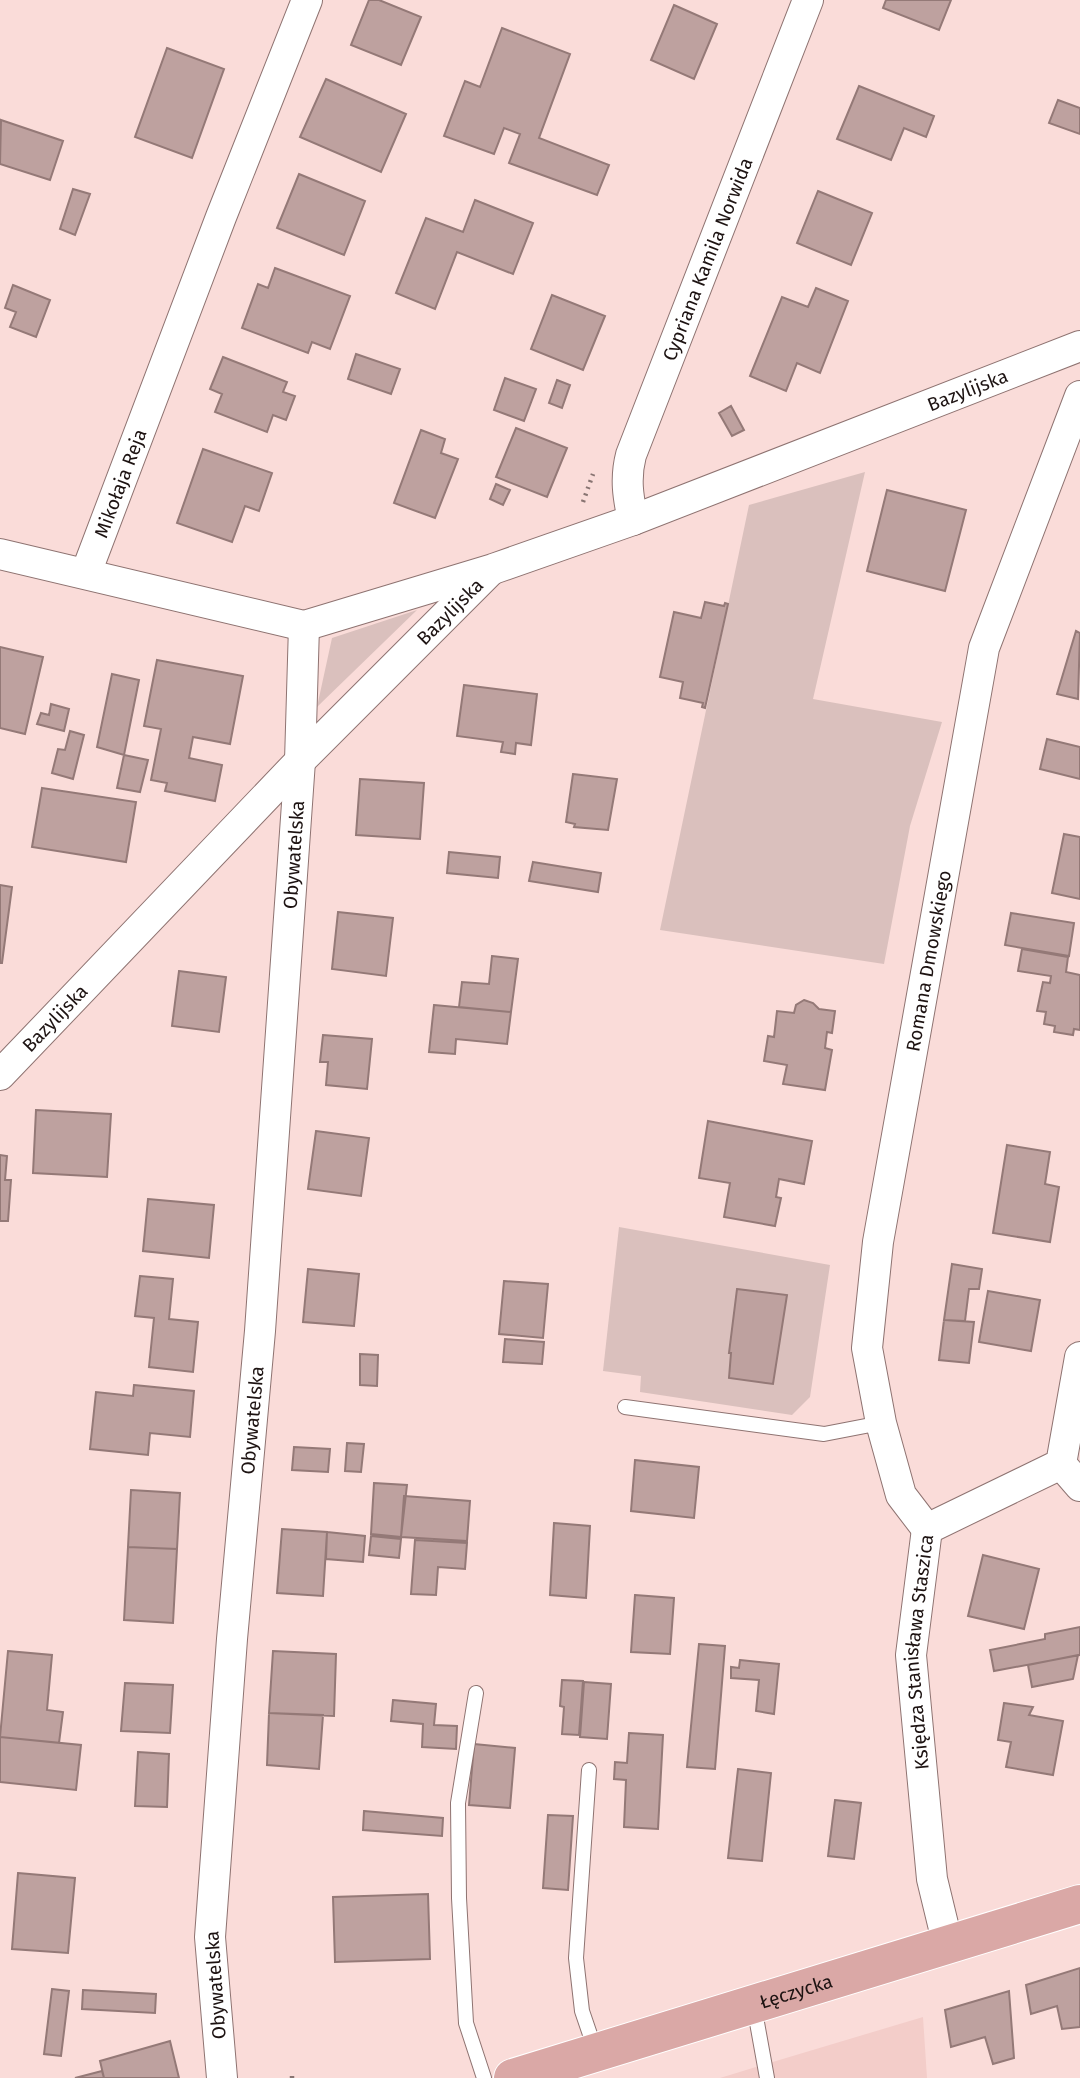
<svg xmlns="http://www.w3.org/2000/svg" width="1080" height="2078" viewBox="0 0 1080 2078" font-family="'Fira Sans',sans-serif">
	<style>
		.built { fill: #f3cdc9 }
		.green { fill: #dac0bd }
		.building { fill: #bea19f; stroke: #947977; stroke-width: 2 }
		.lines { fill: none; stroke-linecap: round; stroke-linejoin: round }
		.service-casing { stroke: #8e7371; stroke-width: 16 }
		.minor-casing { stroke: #8e7371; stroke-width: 32 }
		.primary-casing { stroke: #fff; stroke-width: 40 }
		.path { stroke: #887472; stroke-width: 4.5; stroke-dasharray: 2 5; stroke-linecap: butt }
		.service { stroke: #fff; stroke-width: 14 }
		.minor { stroke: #fff; stroke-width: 30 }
		.primary { stroke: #daa8a6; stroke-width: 38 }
		.labels { text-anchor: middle; stroke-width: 5; stroke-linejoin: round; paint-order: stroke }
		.street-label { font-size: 19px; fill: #1d1312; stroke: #fff }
	</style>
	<rect width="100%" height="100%" fill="#fadcd9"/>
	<path class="built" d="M923,2017L927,2078H720L766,2064Z"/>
	<path class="green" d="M865,472L813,699L942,722L910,826L884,964L660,930L749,505Z
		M417,610L317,707L332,638Z
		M619,1227L830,1265L810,1397L792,1415L640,1392L641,1376L603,1371Z"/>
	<path class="building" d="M369,0H379L421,17L401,65L351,45Z
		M886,0H951L939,30L883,8Z
		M674,5L717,24L694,79L651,60Z
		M502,28L570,54L539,138L609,165L597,195L509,163L520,134L504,128L494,154L444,136L465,81L480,87Z
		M167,48L224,69L192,158L135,137Z
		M326,79L406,114L381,172L300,137Z
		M859,86L934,116L926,137L904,128L891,160L837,139Z
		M1058,100L1080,108V134L1049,123Z
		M1,120L63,141L50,180L0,164Z
		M299,174L365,201L344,255L277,228Z
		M73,189L90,194L75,235L60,229Z
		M818,191L872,213L851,265L797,243Z
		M475,200L533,223L513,274L457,252L435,309L396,293L426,218L463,232Z
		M275,268L350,296L330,349L312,342L308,353L242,328L258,284L268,288Z
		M13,285L50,300L36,337L10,327L16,312L5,308Z
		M816,288L848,301L820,373L797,363L786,391L750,376L782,297L808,307Z
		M552,295L605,316L583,370L531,349Z
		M356,354L400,369L391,394L348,379Z
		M223,357L287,382L283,392L295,396L286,420L273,415L267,432L215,412L222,394L210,389Z
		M505,378L536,389L524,421L494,410Z
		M557,380L570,385L562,408L549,403Z
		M731,406L744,430L732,436L719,413Z
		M516,428L567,448L547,497L496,477Z
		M421,430L445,439L441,453L458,459L435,518L394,503Z
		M203,449L272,473L259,511L245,506L232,542L177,523Z
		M496,484L510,490L503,505L490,499Z
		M887,490L966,510L945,591L867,571Z
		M705,602L724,606L725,603L728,604L705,708L702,707L703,703L680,698L683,682L660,677L674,612L701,618Z
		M1076,631L1080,633L1078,699L1057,694Z
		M0,647L43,657L25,734L0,728Z
		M157,660L243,676L230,744L193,737L189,758L222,765L215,801L165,791L167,783L151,780L161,729L144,726Z
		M112,674L139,680L124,755L97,747Z
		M464,685L537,694L531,745L516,743L515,754L501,752L503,742L457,736Z
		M51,704L69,709L64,731L37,724L41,713L49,715Z
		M70,731L84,735L73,779L52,773L58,749L65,750Z
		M1047,739L1080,747V779L1040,769Z
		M124,755L148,760L140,792L117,788Z
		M573,774L617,779L608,830L574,827L575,824L566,822Z
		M360,779L424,783L420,839L356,835Z
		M42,788L136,802L126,862L32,847Z
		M1064,834L1080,837V899L1052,893Z
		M449,852L500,857L498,878L447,873Z
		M533,862L601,873L598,892L529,881Z
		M0,885L12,887L2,963H0Z
		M338,912L393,918L386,976L332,969Z
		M1011,913L1074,923L1069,956L1005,945Z
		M1022,949L1068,957L1066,972L1080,975V1030L1074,1029L1073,1035L1054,1032L1055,1026L1044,1024L1046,1012L1037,1011L1043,982L1050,983L1051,976L1018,971Z
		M492,956L518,959L511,1012L459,1007L462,982L489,984Z
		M179,971L226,977L219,1032L172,1026Z
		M804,1000L813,1003L819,1009L835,1011L832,1033L827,1032L825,1048L832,1050L825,1090L783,1084L787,1065L764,1061L768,1036L774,1037L777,1011L794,1013L796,1005Z
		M434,1005L511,1012L507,1044L456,1039L455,1054L429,1052Z
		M323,1035L372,1039L367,1089L326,1085L328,1062H320Z
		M36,1110L111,1114L107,1177L33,1173Z
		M708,1121L812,1141L804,1184L779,1179L776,1197L781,1198L775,1226L724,1217L730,1183L699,1178Z
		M316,1131L369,1138L361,1196L308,1189Z
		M1007,1145L1050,1152L1045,1184L1059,1187L1050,1242L993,1233Z
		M0,1155L7,1156L5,1180H11L8,1221H0Z
		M148,1199L214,1205L209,1258L143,1251Z
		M952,1264L982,1269L979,1289H969L965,1321L944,1320Z
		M308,1269L359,1274L354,1326L303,1322Z
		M140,1276L173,1279L169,1319L198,1322L193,1372L149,1367L154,1318L135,1316Z
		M504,1281L548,1284L543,1338L499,1334Z
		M737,1289L787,1295L773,1384L729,1378L731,1353H729Z
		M988,1291L1040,1300L1031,1351L979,1342Z
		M944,1320L974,1322L969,1363L939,1360Z
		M505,1339L544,1342L542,1364L503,1362Z
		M360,1354L378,1355L377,1386L360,1385Z
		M134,1385L194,1391L190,1437L150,1433L148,1455L90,1449L96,1392L133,1396Z
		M347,1443L364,1444L361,1472L345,1471Z
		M294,1447L330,1449L328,1472L292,1470Z
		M635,1460L699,1467L694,1518L631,1511Z
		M374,1483L407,1485L401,1537L371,1534Z
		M131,1490L180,1493L177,1549L128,1547Z
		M404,1496L470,1501L467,1541L401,1537Z
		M554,1523L590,1526L586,1598L550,1595Z
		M282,1529L327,1532L323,1596L277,1593Z
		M327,1532L365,1536L363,1562L326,1559Z
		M371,1536L401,1539L399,1558L369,1555Z
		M415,1540L467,1543L465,1569L438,1567L436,1595L411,1594Z
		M128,1547L177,1549L173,1623L124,1620Z
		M983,1555L1039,1569L1024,1629L968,1616Z
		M635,1595L674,1598L670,1654L631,1652Z
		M1080,1627V1655L994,1671L990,1650L1045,1639V1634Z
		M699,1644L725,1646L715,1769L687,1767Z
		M8,1651L52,1655L47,1710L63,1712L59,1743L0,1737Z
		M273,1651L336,1654L334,1716L269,1713Z
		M1078,1655L1073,1679L1032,1687L1028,1665Z
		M740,1660L779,1664L774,1714L756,1711L759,1680L731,1678V1667L739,1668Z
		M562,1680L583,1681L579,1735L562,1734L564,1707L560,1706Z
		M584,1682L611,1684L607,1739L580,1737Z
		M125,1683L173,1685L170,1733L121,1731Z
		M393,1700L436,1704L434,1725L457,1726L456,1749L422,1747L423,1724L391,1721Z
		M1004,1703L1033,1707L1029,1715L1063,1721L1053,1775L1006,1767L1011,1742L998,1740Z
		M269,1713L323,1715L319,1769L267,1765Z
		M629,1733L663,1735L658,1829L624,1827L626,1780L614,1779L615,1762L627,1763Z
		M0,1737L81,1745L76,1790L0,1782Z
		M474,1744L515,1748L510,1808L469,1805Z
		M138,1752L169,1754L167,1807L135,1806Z
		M738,1769L771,1773L762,1861L728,1858Z
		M835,1800L861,1803L854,1859L828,1856Z
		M364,1811L443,1818L442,1836L363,1830Z
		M548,1815L573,1816L568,1890L543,1888Z
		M18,1873L75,1878L68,1953L12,1949Z
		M428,1894L430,1959L335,1962L333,1897Z
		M1080,1968V2027L1062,2029L1057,2006L1031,2014L1026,1985Z
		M52,1989L69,1991L61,2056L44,2054Z
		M83,1990L156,1994L155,2013L82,2009Z
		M1009,1991L1014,2058L993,2064L985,2037L951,2047L945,2010Z
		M170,2041L179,2078H104L100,2061Z
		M102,2071L104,2078H75Z"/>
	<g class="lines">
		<g class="service-casing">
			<path id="service" d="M625,1407L824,1434L881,1423
				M476,1693L458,1803L459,1898L466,2023L484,2078
				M589,1770L576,1958L582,2011L596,2052
				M754,2006L767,2078"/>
		</g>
		<g class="minor-casing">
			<g id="minor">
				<path id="s1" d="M633,520C628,497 625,478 631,455L808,0"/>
				<path id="s2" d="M0,554L304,626L493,569L633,520L1080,346"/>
				<path id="s3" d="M86,573L221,217L307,0"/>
				<path id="s4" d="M0,1075L300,761L490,571"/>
				<path d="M1061,1464L1080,1486"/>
				<path id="s5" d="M927,1529L901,1495L881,1423L867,1348L878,1242L984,648L1080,396"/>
				<path id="s6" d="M948,1945L932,1879L911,1655L927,1529L1061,1464L1080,1357"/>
				<path id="s7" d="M222,2078L210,1937L232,1639L260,1331L300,761L304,626"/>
			</g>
		</g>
		<g class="primary-casing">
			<g id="primary">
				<path id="s8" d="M513,2078L1080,1904"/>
			</g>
		</g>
		<path class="path" d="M583,502L593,474
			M292,2076V2078"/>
		<use href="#service" class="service"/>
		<use href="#minor" class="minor"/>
		<use href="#primary" class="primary"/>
	</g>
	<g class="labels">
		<g class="street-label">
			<text dy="7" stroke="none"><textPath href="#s1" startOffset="276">Cypriana Kamila Norwida</textPath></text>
			<text dy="7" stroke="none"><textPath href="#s2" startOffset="1017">Bazylijska</textPath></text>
			<text dy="7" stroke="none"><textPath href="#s3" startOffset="96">Mikołaja Reja</textPath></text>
			<text dy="7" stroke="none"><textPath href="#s4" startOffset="646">Bazylijska</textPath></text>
			<text dy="7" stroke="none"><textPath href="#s7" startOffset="1227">Obywatelska</textPath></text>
			<text dy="7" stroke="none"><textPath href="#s5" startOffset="586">Romana Dmowskiego</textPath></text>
			<text dy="7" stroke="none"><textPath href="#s4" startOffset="79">Bazylijska</textPath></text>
			<text dy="7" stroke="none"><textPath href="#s7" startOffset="660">Obywatelska</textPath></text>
			<text dy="7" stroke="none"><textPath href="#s6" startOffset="296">Księdza Stanisława Staszica</textPath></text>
			<text transform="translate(215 1985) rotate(-94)" y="7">Obywatelska</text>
			<text dy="7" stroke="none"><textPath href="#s8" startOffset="296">Łęczycka</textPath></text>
		</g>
	</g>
</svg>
